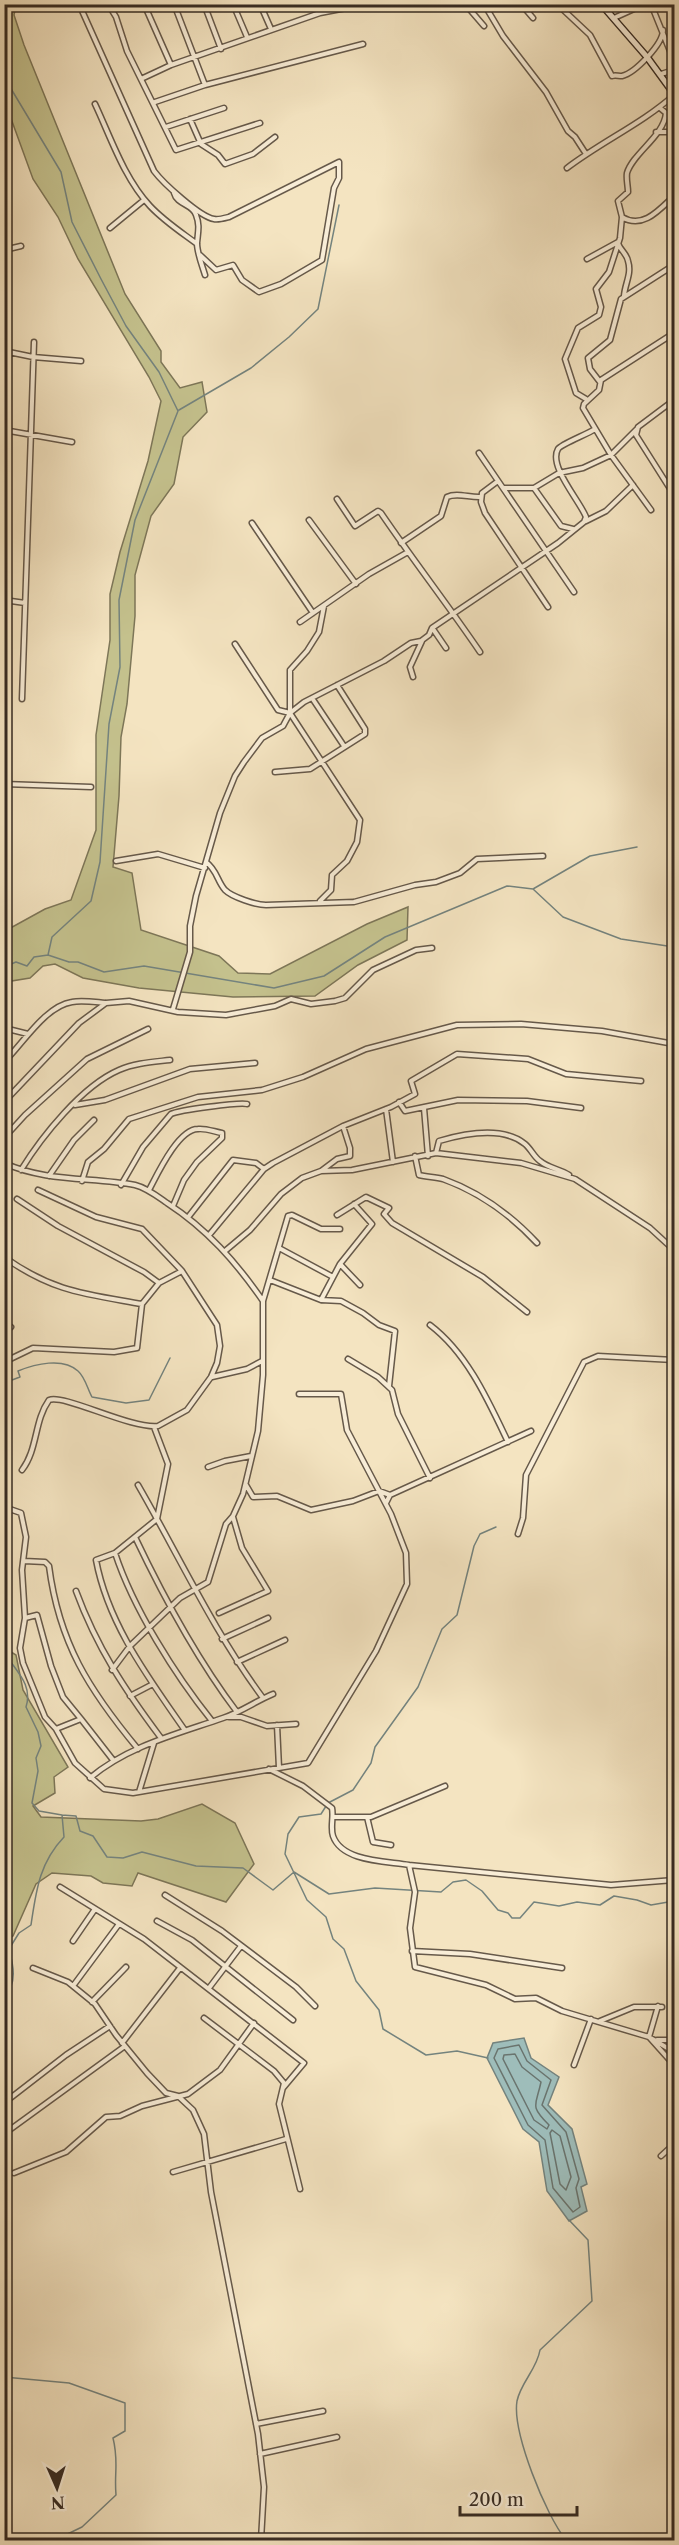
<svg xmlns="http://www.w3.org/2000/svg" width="679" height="2545" viewBox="0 0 679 2545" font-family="'Libre Caslon Text',serif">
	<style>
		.green { fill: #c4c18d; stroke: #7d7658; stroke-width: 1.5 }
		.water { fill: #9ebdba; stroke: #74837e; stroke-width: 1.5 }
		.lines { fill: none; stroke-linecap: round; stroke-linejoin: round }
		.shore { stroke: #6a746e; stroke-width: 1.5 }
		.stream { stroke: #74837e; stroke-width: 1.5 }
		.street-casing { stroke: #66594a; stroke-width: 7 }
		.secondary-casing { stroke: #362b23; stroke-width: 8 }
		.street { stroke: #f8edd7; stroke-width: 4 }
		.secondary { stroke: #f8edd7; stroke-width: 5 }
	</style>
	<rect width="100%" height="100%" fill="#f4e4c1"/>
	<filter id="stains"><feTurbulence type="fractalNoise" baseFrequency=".00333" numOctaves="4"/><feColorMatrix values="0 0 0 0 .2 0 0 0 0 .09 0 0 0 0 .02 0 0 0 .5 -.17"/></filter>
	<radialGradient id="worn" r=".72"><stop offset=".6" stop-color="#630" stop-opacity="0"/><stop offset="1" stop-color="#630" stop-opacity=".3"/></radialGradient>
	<path class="green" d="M4,5H16L14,15L24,45L125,294L161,351V362L180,388L202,382L207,412L183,437L174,484L151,516L135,575V616L127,704L121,737L119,796L113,867L132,873L141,930L219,956L238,973L270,974L367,924L408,907L407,940L358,965L315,996L233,997L139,988L83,978L55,964L43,966L30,978L5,982V931L45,909L71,900L96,830V735L110,640V594L120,552L148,461L161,401L149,377L78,259L58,217L33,179L5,102Z
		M5,1628L11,1652L16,1655L23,1690L68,1767L54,1777L55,1793L33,1806L41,1817L141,1821L158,1819L202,1804L235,1823L254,1864L226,1902L138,1873L132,1886L103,1883L91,1876L52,1873L36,1884L13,1936L5,1941Z"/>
	<path class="water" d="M524,2038L531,2058L559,2077L548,2105L572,2129L587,2184L581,2187L587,2211L569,2221L547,2191L539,2142L523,2129L487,2058L493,2043Z"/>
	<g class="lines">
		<path class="shore" d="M519,2045L527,2061L551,2080L542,2105L566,2132L579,2179L576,2188L580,2207L573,2212L553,2188L545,2140L528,2125L494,2058L498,2049Z
			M515,2054L522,2067L541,2082C536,2106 529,2105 549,2125L547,2129L534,2120L503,2059L504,2055Z
			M552,2130L560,2136L571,2177L566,2190L560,2184L550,2133Z"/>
		<path class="stream" d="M4,77L61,172L72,222L101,279L126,326L159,372L178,411L135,520L119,600L120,667L109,724L100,862L91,901L52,937L48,955
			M179,410L251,368L289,337L318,309L339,205
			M533,889L590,856L637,847
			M4,967L16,962L27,966L34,957L48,955L69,962H78L104,972L144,966L274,988L324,976L385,937L507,886L533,889L563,917L621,939L674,947
			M4,1383L20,1377L18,1371C35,1364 63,1357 78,1371C85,1377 88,1390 92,1397L126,1403L149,1400L170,1358
			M4,1661H10C21,1676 32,1688 26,1707L38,1732L41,1746L36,1758L38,1771L32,1803L39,1811L62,1815L64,1837C39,1863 36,1892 31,1925L19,1933L9,1949C13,1964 18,1984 4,1996
			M62,1815L76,1816L80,1831L93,1836L107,1857L123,1858L142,1852L196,1866L243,1868L273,1890L294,1872L329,1894L375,1888L441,1892L453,1882L466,1880L482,1891L498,1910L508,1913L512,1918H520L534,1902L559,1906L577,1902L600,1905L614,1896L637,1900L651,1905L674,1901
			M488,2058L457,2051L426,2055L383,2029L379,2010L356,1981L344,1949L333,1939L326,1917L307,1900L285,1854L288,1834L299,1817L321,1814L328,1803L353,1790L371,1763L375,1747L418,1687L442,1629L457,1615L474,1546L480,1534L496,1527
			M4,2377L69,2383L125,2403V2431L113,2438C119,2462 114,2472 116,2495L82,2527L55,2540
			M566,2540C546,2516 512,2432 517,2401C521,2382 537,2369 540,2350L592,2301L588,2240L569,2220"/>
		<g class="street-casing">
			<path id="street" d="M79,4L154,171C163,183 200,217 214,219C218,220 225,218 229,217L339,162V178L334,188L322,260L281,284L259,292L242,280L233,265L216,270L200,255
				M108,4L116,17L127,51L176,150L260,123
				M174,4L205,85
				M204,4L221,49
				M233,4L247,37
				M260,4L271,29
				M465,4L484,26
				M484,4L503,36L546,92L568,131L575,137L586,154
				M521,4L533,18
				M557,4L590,35L612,76C615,75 618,76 622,76C635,73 663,44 663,30
				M651,4L674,61
				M614,18L645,4
				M171,65L320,13L367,4
				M661,74L674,70
				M141,79L171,65L144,4
				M155,102L205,85L363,44
				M95,104C111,138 124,178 150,206C164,221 181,232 197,244
				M190,119L201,144L218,155L225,164L253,154L275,137
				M166,127L224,108
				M656,132H674
				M567,168C601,142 643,123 674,95
				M174,193C177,205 193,204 196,215C200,225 198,232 197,243C197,253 202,265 205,275
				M622,217C643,230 660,209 674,196
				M110,228L144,200
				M618,243C620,250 627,254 628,261C632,274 625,283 624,296
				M4,250L21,246
				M587,259L618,242
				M4,351L33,357L81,361
				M600,382L590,369L588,358L610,340L621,299L674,265
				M586,399L576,393L565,359L578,328L599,315L601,307L596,289L609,272L620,238L622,217L618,201L628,192C628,186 626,179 627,173C633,153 664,136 666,113L660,108
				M674,400L638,427L636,435L674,495
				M4,430L72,442
				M479,453L574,592
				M498,481L482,493L481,502L485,513L548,607
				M504,488H534L559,473L583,468L611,455L637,429
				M534,488L561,526L573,529
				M337,499L355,526L378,511L381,513C413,560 448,605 480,652
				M651,510L611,455L583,408L584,404L599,390L601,380L674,333
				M4,520L8,353
				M309,520L356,584
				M586,521L606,511L633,485
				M252,523L313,613
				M401,543L441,516L447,497C457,492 470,498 481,497
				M4,600L25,603
				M300,622L369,574L408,552
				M433,629L446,648
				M235,644L278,710L290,713
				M413,677L410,667L422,641
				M312,698L344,746
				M22,699L34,342
				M275,772L310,769L365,734V729L337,685
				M4,784L91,787
				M116,861L158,854L205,868
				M206,862C217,870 217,881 225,890C232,897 256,905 266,905L354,902L415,885L436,882L460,873L477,859L543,856
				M320,901L331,890L332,875L347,861L357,842L360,820L290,713V670L307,651L319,632L324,606
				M173,1009L190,952V926L196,896L220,813L235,776L244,762L262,738L283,726L290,713L304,702L384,661L411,643L421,641L429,635L432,628L558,543L584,522L586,517C580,501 548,466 558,449C561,444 588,434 595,429
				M4,1028L28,1034
				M4,1062C22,1045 45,1006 72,1002C82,1000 94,1002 105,1003
				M4,1102L79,1023L106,1003L129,1001L178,1012L226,1015L275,1006L291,999L311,1004L335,1001L345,998L373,970L416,950L432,948
				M399,1102L405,1111L458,1100L527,1101L581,1108
				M75,1105L105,1100L190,1069L255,1063
				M424,1108L428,1156
				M386,1109L393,1162
				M4,1138L25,1115L87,1059L148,1029
				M436,1153L439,1141C463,1134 503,1126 525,1144C531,1149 534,1157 540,1161C548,1168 560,1169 569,1175
				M415,1156L419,1175C427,1177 435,1177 443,1179C479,1192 511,1215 537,1243
				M4,1163C46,1182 91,1177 135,1185C147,1188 157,1196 167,1203C207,1229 236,1262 263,1301
				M21,1170C42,1136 82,1086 119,1070C135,1063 153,1062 170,1060
				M321,1171L337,1159L350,1156V1148L343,1126
				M49,1176L74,1140L94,1120
				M82,1181L88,1162L104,1149L129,1119L198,1097L262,1090L303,1077L366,1049L457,1025L521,1024L602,1031L674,1044
				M121,1185L143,1147L171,1114C179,1110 240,1102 247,1104
				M149,1190C157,1175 178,1129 198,1129C206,1128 215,1132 222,1133V1138L197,1162L184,1180L173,1206
				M17,1199L58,1226L144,1272L159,1283
				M337,1215L366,1197L389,1208L384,1214L392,1223L483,1277L527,1312
				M189,1216L233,1160L256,1163L264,1169
				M210,1234L264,1169L273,1163L343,1126L391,1107L415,1094L411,1081L457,1054L528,1059L566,1074L641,1081
				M279,1248L333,1277
				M225,1251L250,1230L281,1194L302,1178L321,1171L352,1170L436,1153L521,1163L575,1179L650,1228L674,1250
				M4,1257C53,1292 86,1294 142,1304
				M340,1264L360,1285
				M270,1280L321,1300L341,1301L363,1313L379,1325L395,1331L389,1386
				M321,1300L340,1264L372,1224L354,1204
				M4,1323L11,1327
				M430,1325C467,1353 488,1400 508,1442
				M348,1359L378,1377L392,1390L398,1414L430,1478
				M4,1362L33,1348L114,1352L137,1348L142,1304L159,1283L182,1271
				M212,1377L247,1369L262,1361
				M154,1427L168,1464L157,1519L115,1553L96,1560C108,1624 148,1677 184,1729
				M208,1467L225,1461L251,1456
				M22,1470C38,1449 34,1421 49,1400C65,1394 130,1429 158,1426L187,1410L211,1377L217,1363L220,1346L217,1325L182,1271L142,1229L96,1217L38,1190
				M138,1485C179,1556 214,1632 263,1698
				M246,1485L253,1497L277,1496L311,1510L353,1501L379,1491L390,1495
				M386,1503L390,1495L531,1431
				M4,1507L21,1513L26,1537L22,1570L25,1618L20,1648L23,1663L45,1717L56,1729L75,1763L104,1789L133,1793L308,1763L376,1651L407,1584L406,1553L391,1514L347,1430L341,1394H299
				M518,1534L523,1518L526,1475L584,1362L598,1356L674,1360
				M135,1537C164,1598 196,1658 237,1712
				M115,1553C133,1608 175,1675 212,1721
				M24,1561L45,1562L49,1566C59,1643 89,1690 138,1749
				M76,1591C97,1648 125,1690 161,1738
				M219,1613L268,1591L242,1548L233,1517
				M25,1618L37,1615L51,1666L63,1697L81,1719
				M222,1639L268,1618
				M237,1662L285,1640
				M112,1670L130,1646L180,1598L208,1582L226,1524L233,1516L243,1494L258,1431L263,1375V1301L288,1216L292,1215L321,1229H340
				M130,1696L153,1684
				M229,1717H241L267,1726L296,1724
				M277,1725L279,1768
				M56,1729L81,1719L113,1760
				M269,1769L303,1786L332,1808C334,1817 330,1827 333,1836C342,1862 387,1861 409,1865L415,1892L410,1928L415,1967L486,1985L515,1999L536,1998L562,2011L649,2037L674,2052
				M90,1778C128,1746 177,1734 223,1718C241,1712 256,1701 273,1694
				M139,1792L154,1743
				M334,1817H371L445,1786
				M367,1817L373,1842L391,1845
				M409,1865L611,1885L674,1880
				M60,1887L144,1939L304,2063L283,2088
				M165,1895L222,1931L296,1987L315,2006
				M157,1921L192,1940L293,2020
				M73,1941L95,1909
				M412,1951L470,1954L562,1968
				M33,1968L68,1982L95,2004L116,2035L147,2073L166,2093L178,2096L193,2110L204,2134L211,2192L258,2434L264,2487L261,2540
				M73,1986L119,1924
				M209,1988L241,1946
				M92,2002L126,1967
				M658,2006L649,2037L674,2065
				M204,2018L274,2071L284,2083L279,2104L300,2189
				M600,2021L634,2007H662
				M657,2040H674
				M122,2043L180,1968
				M574,2065L591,2019
				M4,2103L66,2055L110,2026
				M4,2134L125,2046
				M661,2156L674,2144
				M173,2172L286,2139
				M14,2173L66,2152L106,2117L120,2116L142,2106L188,2094L220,2070L254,2023
				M256,2424L323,2411
				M260,2454L337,2437"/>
		</g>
		<g class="secondary-casing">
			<path id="secondary" d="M601,4L647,57L674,94"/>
		</g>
		<use href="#street" class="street"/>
		<use href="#secondary" class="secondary"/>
	</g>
	<rect width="679" height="2545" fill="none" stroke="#f4e4c1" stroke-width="24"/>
	<rect x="6" y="6" width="667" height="2533" fill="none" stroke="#362b23" stroke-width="3"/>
	<rect x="12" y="12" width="655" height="2521" fill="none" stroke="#362b23" stroke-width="1.5"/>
	<g transform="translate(57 2488) rotate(177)" stroke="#f8edd7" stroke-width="4.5" paint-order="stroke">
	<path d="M0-4.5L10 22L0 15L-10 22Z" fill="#362b23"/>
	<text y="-9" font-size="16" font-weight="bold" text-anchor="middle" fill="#362b23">N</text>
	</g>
	<path d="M460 2506v9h117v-9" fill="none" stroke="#362b23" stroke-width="3"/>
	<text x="469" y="2506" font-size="18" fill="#362b23" stroke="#f8edd7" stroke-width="4.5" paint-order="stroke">200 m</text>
	<rect width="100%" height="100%" filter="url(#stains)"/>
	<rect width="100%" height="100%" fill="url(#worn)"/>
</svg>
